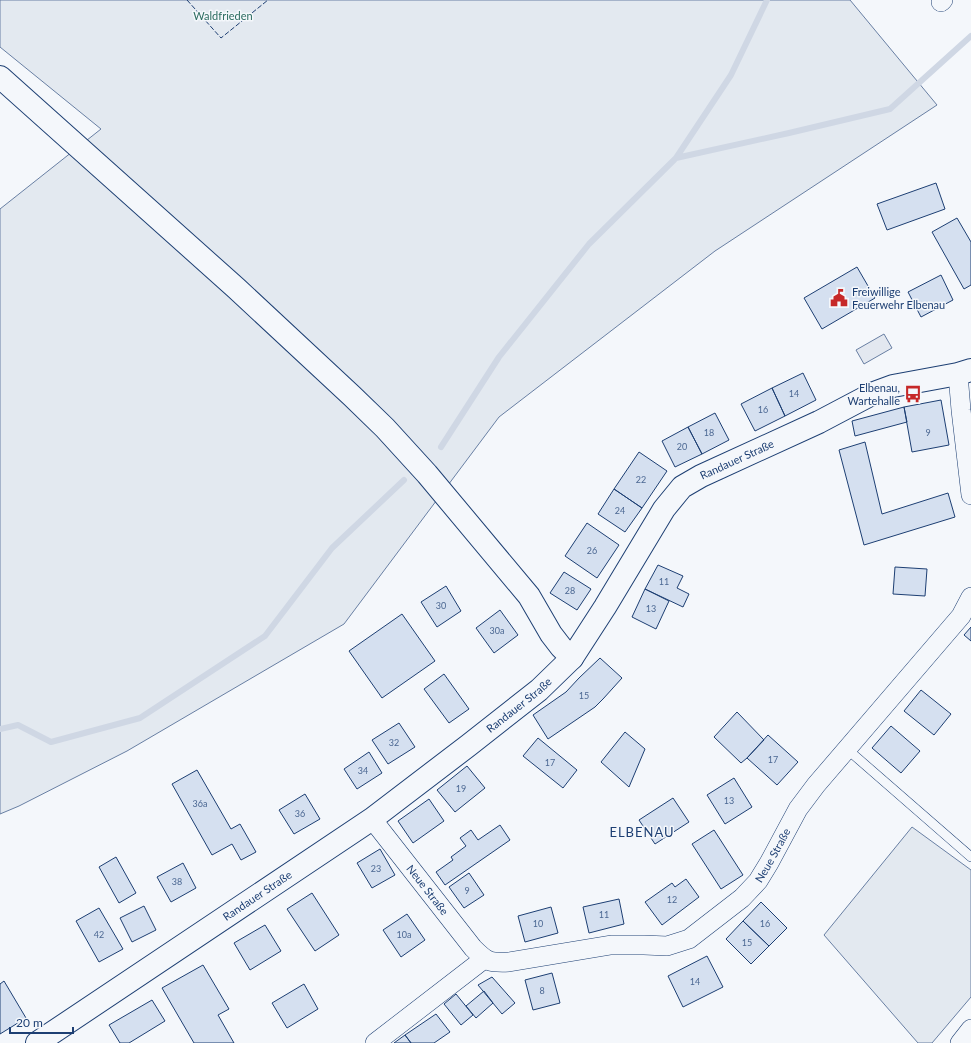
<svg xmlns="http://www.w3.org/2000/svg" width="971" height="1043" viewBox="0 0 971 1043" font-family="Lato,sans-serif">
	<style>
		.green { fill: #e3e9f0; stroke: #687fa3 }
		.parking { fill: #e3e8f0; stroke: #687fa3 }
		.lines { fill: none; stroke-linecap: round; stroke-linejoin: round }
		.stream { stroke: #cfd7e4; stroke-width: 6 }
		.building { fill: #d5e0f0; stroke: #1d3f73 }
		.lane-casing { stroke: #1d3f73; stroke-width: 10 }
		.street-casing { stroke: #1d3f73; stroke-width: 20 }
		.secondary-casing { stroke: #1d3f73; stroke-width: 24 }
		.lane { stroke: #f4f7fb; stroke-width: 9 }
		.street { stroke: #f4f7fb; stroke-width: 19 }
		.secondary { stroke: #f4f7fb; stroke-width: 22 }
		.fence { stroke: #1d3f73; stroke-width: 1; stroke-dasharray: 5 2; stroke-linecap: butt }
		.labels { text-anchor: middle; stroke-width: 3; stroke-linejoin: round; paint-order: stroke }
		.number-label { font-size: 9px; fill: #4b6792 }
		.park-label { font-size: 11px; fill: #2c6c60; stroke: #f4f7fb }
		.poi-label { font-size: 11px; fill: #1d3f73; stroke: #f4f7fb; text-anchor: start }
		.street-label { font-size: 11px; fill: #1d3f73; stroke: #f4f7fb }
		.quarter-label { font-size: 13px; letter-spacing: 1px; fill: #1d3f73; stroke: #f4f7fb }
	</style>
	<rect width="100%" height="100%" fill="#f4f7fb"/>
	<path class="green" d="M0,0H850L937,105L715,251L499,417L344,624L127,751L19,806L0,814V209L101,129L0,47Z
		M912,827L971,870V997L932,1043H918L824,935Z"/>
	<path class="parking" d="M884,334L892,348L864,364L856,350Z"/>
	<g class="lines">
		<path class="stream" d="M676,158L731,75L767,0
			M441,447L499,357L589,244L676,158L789,133L890,109L971,36
			M0,729L18,725L51,742L140,718L265,636L332,548L404,480"/>
	</g>
	<path class="building" d="M936,183L945,209L887,230L877,204Z
		M957,218L971,242V285L964,289L932,232Z
		M857,267L875,298L822,329L804,298Z
		M941,275L953,300L921,317L908,292Z
		M803,373L816,400L785,416L772,388Z
		M772,388L785,416L755,431L741,404Z
		M941,400L949,445L912,452L904,407Z
		M904,407L907,422L855,436L852,421Z
		M715,413L729,440L702,454L688,427Z
		M688,427L702,454L675,467L662,441Z
		M865,442L882,514L948,493L955,517L864,545L839,450Z
		M639,452L667,471L642,508L614,489Z
		M614,489L642,508L625,532L598,514Z
		M587,523L619,545L597,578L565,556Z
		M658,565L683,576L677,588L689,594L683,607L645,589Z
		M895,567L927,569L925,596L893,594Z
		M564,572L591,589L577,610L550,593Z
		M446,586L461,611L437,627L421,602Z
		M645,589L669,601L656,629L632,617Z
		M500,610L518,635L494,653L476,628Z
		M402,614L435,661L382,698L349,651Z
		M971,627V641L964,635Z
		M600,658L622,678L603,699L595,707L548,739L533,715L566,692L579,678Z
		M444,674L469,709L449,723L424,689Z
		M921,690L951,714L934,735L904,711Z
		M737,712L764,740L747,758L741,763L714,737Z
		M399,723L415,747L388,764L372,740Z
		M891,726L920,751L901,773L872,748Z
		M625,732L645,749L629,787L601,762Z
		M768,735L798,762L777,785L747,758Z
		M538,738L577,770L563,788L523,756Z
		M369,752L382,773L357,789L344,769Z
		M467,766L485,788L455,812L437,790Z
		M197,770L231,829L240,824L256,852L241,860L232,844L212,855L172,784Z
		M734,778L752,807L725,824L707,795Z
		M305,794L320,819L294,834L279,810Z
		M673,798L689,822L655,844L639,820Z
		M429,799L444,821L413,843L398,821Z
		M500,825L510,840L445,885L436,872L453,860L451,857L466,846L460,838L471,830L478,840Z
		M714,830L743,875L721,889L692,844Z
		M380,849L395,875L372,888L357,863Z
		M116,857L136,893L119,903L99,867Z
		M183,863L196,888L171,902L157,877Z
		M469,873L484,895L464,908L449,887Z
		M686,879L699,897L662,925L645,902L672,883L675,887Z
		M312,893L339,935L315,951L287,909Z
		M619,899L624,924L589,933L583,907Z
		M761,902L787,928L769,946L743,921Z
		M144,906L156,930L132,942L120,918Z
		M551,907L558,933L525,942L518,916Z
		M99,908L123,949L99,962L76,921Z
		M407,914L425,940L401,957L383,930Z
		M743,921L769,946L751,964L726,939Z
		M265,925L281,951L250,970L234,943Z
		M707,956L723,987L683,1007L668,976Z
		M203,965L229,1009L218,1015L234,1043H194L162,988Z
		M552,973L560,1003L533,1010L525,980Z
		M492,977L515,1003L502,1014L478,985Z
		M4,981L26,1018L0,1034V984Z
		M304,984L318,1009L287,1028L272,1003Z
		M484,991L493,1003L476,1018L466,1006Z
		M456,994L473,1015L461,1025L444,1004Z
		M152,1000L165,1021L129,1043H120L109,1025Z
		M436,1014L450,1032L434,1043H411L405,1035Z
		M405,1035L411,1043H394Z"/>
	<g class="lines">
		<g class="lane-casing">
			<path id="lane" d="M847,749L971,857"/>
		</g>
		<g class="street-casing">
			<g id="street">
				<path d="M941,2L943,0"/>
				<path d="M958,374L961,410L971,495"/>
				<path id="s1" d="M372,819L473,948C487,962 489,963 509,962L611,945H644L667,946L689,939L742,898L758,881L769,863L798,809L816,785L961,616L971,597"/>
				<path d="M375,1043L484,959"/>
				<path d="M960,1043L971,1029"/>
			</g>
		</g>
		<g class="secondary-casing">
			<g id="secondary">
				<path d="M0,77L236,288L352,396L385,428L427,474L529,596L551,634L561,647L572,658"/>
				<path id="s2" d="M37,1043L372,819L469,745L539,690L572,658L605,607L664,509L682,487L701,476L819,422L874,393L893,386L958,374L971,370"/>
			</g>
		</g>
		<use href="#lane" class="lane"/>
		<use href="#street" class="street"/>
		<use href="#secondary" class="secondary"/>
		<path class="fence" d="M187,0L221,38L268,0"/>
	</g>
	<defs>
		<g id="civic-bare" transform="scale(1.38)"><path d="M-.6-6.5H3V-4.5H.6V-3L4-1V1h2V6H-6V1h2V-1L-.6-3ZM-1.2 2.5V6h2.4V2.5Z" fill="#c62828" stroke="#f4f7fb" stroke-width="2.5" paint-order="stroke"/></g>
		<g id="bus-bare" transform="scale(1.38)"><path d="M-5-6H5V4H4V6H2V4H-2V6H-4V4H-5ZM-3.5-4V0h7V-4ZM-3.5 1.2v1.5H-2V1.2ZM2 1.2v1.5H3.5V1.2Z" fill="#c62828" stroke="#f4f7fb" stroke-width="2.5" paint-order="stroke"/></g>
	</defs>
	<g fill-rule="evenodd">
		<use href="#civic-bare" x="839" y="298"/>
		<use href="#bus-bare" x="913" y="394"/>
	</g>
	<g class="labels">
		<g class="number-label">
			<text x="794" y="397">14</text>
			<text x="763" y="413">16</text>
			<text x="709" y="436">18</text>
			<text x="928" y="436">9</text>
			<text x="682" y="450">20</text>
			<text x="641" y="483">22</text>
			<text x="620" y="514">24</text>
			<text x="592" y="554">26</text>
			<text x="664" y="585">11</text>
			<text x="570" y="594">28</text>
			<text x="441" y="609">30</text>
			<text x="651" y="612">13</text>
			<text x="497" y="634">30a</text>
			<text x="584" y="699">15</text>
			<text x="394" y="746">32</text>
			<text x="773" y="763">17</text>
			<text x="550" y="766">17</text>
			<text x="363" y="774">34</text>
			<text x="461" y="792">19</text>
			<text x="729" y="804">13</text>
			<text x="200" y="807">36a</text>
			<text x="300" y="817">36</text>
			<text x="376" y="872">23</text>
			<text x="177" y="885">38</text>
			<text x="467" y="894">9</text>
			<text x="672" y="903">12</text>
			<text x="604" y="918">11</text>
			<text x="538" y="927">10</text>
			<text x="765" y="927">16</text>
			<text x="99" y="938">42</text>
			<text x="404" y="938">10a</text>
			<text x="747" y="946">15</text>
			<text x="695" y="985">14</text>
			<text x="542" y="994">8</text>
		</g>
		<g class="park-label">
			<text x="223" y="20">Waldfrieden</text>
		</g>
		<g class="poi-label">
			<text x="852" y="296">Freiwillige<tspan x="852" dy="13">Feuerwehr Elbenau</tspan></text>
			<text x="900" y="392" text-anchor="end">Elbenau,<tspan x="900" dy="13">Wartehalle</tspan></text>
		</g>
		<g class="street-label">
			<text dy="4" stroke="none"><textPath href="#s2" startOffset="925">Randauer Straße</textPath></text>
			<text dy="4" stroke="none"><textPath href="#s2" startOffset="589">Randauer Straße</textPath></text>
			<text dy="4" stroke="none"><textPath href="#s1" startOffset="507">Neue Straße</textPath></text>
			<text dy="4" stroke="none"><textPath href="#s1" startOffset="90">Neue Straße</textPath></text>
			<text dy="4" stroke="none"><textPath href="#s2" startOffset="265">Randauer Straße</textPath></text>
		</g>
		<g class="quarter-label">
			<text x="642" y="837">ELBENAU</text>
		</g>
	</g>
	<path d="M10 1027v6h63v-6" fill="none" stroke="#1d3f73" stroke-width="2"/>
	<text x="16" y="1027" font-size="12" fill="#1d3f73" stroke="#f4f7fb" stroke-width="3" paint-order="stroke">20 m</text>
</svg>
